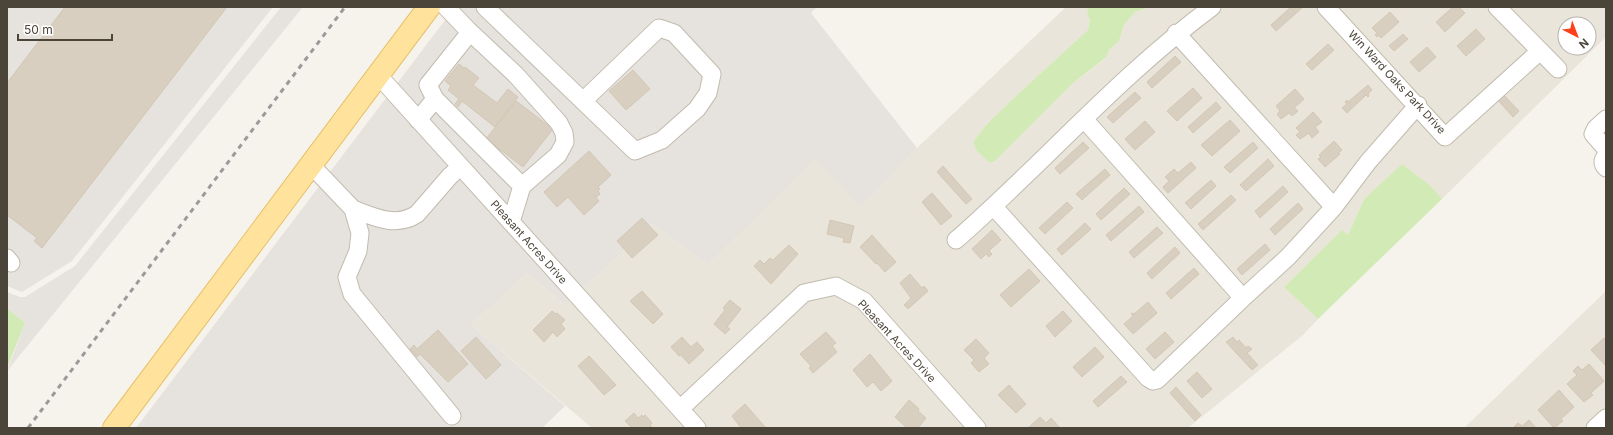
<svg xmlns="http://www.w3.org/2000/svg" width="1613" height="435" viewBox="0 0 1613 435" font-family="Inter,sans-serif">
	<style>
		.residential { fill: #eae5da; fill-rule: evenodd }
		.industrial { fill: #e6e2dd }
		.green { fill: #d2eab5 }
		.building { fill: #d8cfc1; stroke: #d3c7b4 }
		.lines { fill: none; stroke-linecap: round; stroke-linejoin: round }
		.minor-casing { stroke: #c2bbae; stroke-width: 19 }
		.major-casing { stroke: #e6c16a; stroke-width: 24 }
		.minor { stroke: #fff; stroke-width: 17 }
		.major { stroke: #ffe39c; stroke-width: 22 }
		.rail { stroke: #9a9a9a; stroke-width: 3; stroke-dasharray: 5 5; stroke-linecap: butt }
		.labels { text-anchor: middle; stroke-width: 3; stroke-linejoin: round; paint-order: stroke }
		.street-label { font-size: 11px; fill: #4b4439; stroke: #fff }
	</style>
	<rect width="100%" height="100%" fill="#f6f3ec"/>
	<path class="residential" d="M1066,7H1088L1087,14L1090,20L1088,30L1018,94L986,125L973,142L990,163L995,161L1073,83L1100,63L1107,56L1109,50L1119,41L1124,25L1135,12L1150,7H1606V37L1442,199L1431,186L1402,164L1364,199L1348,235L1342,230L1284,287L1318,319L1303,335L1188,428H592L471,325L527,273L565,305L653,224L708,265L815,158L861,208L917,148ZM1565,24H1589V48H1565Z
		M1606,291V428H1464Z"/>
	<path class="industrial" d="M7,7H273L72,261L22,292L7,286Z
		M281,7H303L7,371L25,323L7,308V292L20,297H25L75,266Z
		M455,7H817L811,13L917,148L861,208L815,159L708,265L653,224L565,305L527,273L471,325L565,406L542,428H136Z"/>
	<path class="green" d="M1088,7H1150L1135,12L1124,25L1119,41L1109,50L1107,56L1099,63L1073,83L995,161L990,163L977,151L973,142L986,125L1018,94L1088,30L1090,20L1087,14Z
		M1402,164L1431,186L1442,199L1318,319L1284,287L1342,230L1348,235L1364,199Z
		M7,308L25,323L7,368Z"/>
	<path class="building" d="M65,7H227L42,248L34,241L37,238L7,215V83Z
		M1291,7H1303L1276,31L1271,25Z
		M1453,7H1459L1465,13L1445,32L1436,22Z
		M1390,12L1399,22L1381,38L1378,35L1377,37L1375,35L1377,33L1372,28Z
		M1476,29L1485,39L1466,56L1457,46Z
		M1403,34L1408,39L1394,51L1389,46Z
		M1328,44L1334,50L1312,70L1306,64Z
		M1427,47L1436,57L1419,72L1410,62Z
		M1175,56L1181,62L1152,88L1147,82Z
		M459,64L464,68L465,67L479,78L473,85L497,103L508,89L518,97L495,127L462,101L458,107L455,104L459,99L448,90L451,86L445,81Z
		M633,70L650,89L626,110L609,91Z
		M1368,85L1372,90L1368,94L1369,96L1368,97L1366,95L1347,113L1342,108L1347,104L1345,102L1347,100L1348,102Z
		M1193,88L1202,98L1177,121L1167,111Z
		M1295,89L1304,99L1294,108L1298,111L1292,116L1289,113L1281,119L1277,114L1280,111L1276,106Z
		M1135,92L1141,98L1113,123L1107,117Z
		M1501,92L1519,111L1513,117L1495,97Z
		M516,101L553,129L523,167L486,139Z
		M1216,102L1221,108L1193,133L1188,127Z
		M1313,112L1322,122L1315,127L1319,132L1312,138L1309,133L1300,139L1296,135L1300,132L1296,128Z
		M1230,120L1240,131L1212,156L1201,145Z
		M1145,121L1155,132L1135,150L1125,139Z
		M1334,141L1342,150L1338,153L1340,154L1325,167L1318,159L1321,157L1319,155Z
		M1083,142L1089,148L1060,174L1055,168Z
		M1253,142L1258,148L1230,173L1224,167Z
		M589,151L611,175L598,187L600,189L598,191L600,194L596,197L594,195L599,201L584,215L568,197L557,207L544,192Z
		M1268,159L1274,166L1246,191L1240,185Z
		M1191,162L1196,168L1168,193L1166,191L1163,187L1169,181L1165,177L1174,169L1178,173Z
		M943,166L972,199L966,204L937,172Z
		M1105,169L1110,175L1082,200L1076,194Z
		M1211,180L1216,186L1191,209L1185,203Z
		M1283,186L1288,192L1260,218L1255,211Z
		M1124,188L1130,194L1101,220L1096,214Z
		M932,193L952,216L941,225L922,202Z
		M1231,195L1236,200L1203,230L1198,224Z
		M1067,202L1073,208L1045,234L1039,228Z
		M1298,203L1303,209L1275,235L1270,229Z
		M1139,206L1144,212L1111,241L1106,235Z
		M642,218L658,235L632,258L617,241Z
		M830,220L854,226L850,243L843,242L844,238L827,234Z
		M1085,223L1091,229L1062,255L1057,249Z
		M1157,227L1163,233L1134,258L1129,252Z
		M992,230L1001,240L989,251L992,254L989,257L986,254L981,259L972,249Z
		M872,235L896,262L885,272L877,263L876,264L860,247Z
		M1265,244L1270,250L1242,275L1237,269Z
		M789,245L798,254L771,284L754,266L760,260L764,264L770,258L773,260Z
		M1175,247L1180,253L1152,279L1147,273Z
		M1194,268L1199,274L1171,299L1166,293Z
		M1029,269L1040,281L1011,307L1000,295Z
		M910,274L922,288L924,286L928,291L908,309L904,305L911,298L900,283Z
		M642,291L663,314L653,324L630,301Z
		M730,300L741,309L727,327L730,329L725,334L714,324L725,310L723,308Z
		M1148,302L1157,313L1133,334L1124,324L1133,316L1131,314L1133,313L1134,314Z
		M552,311L556,314L557,313L565,320L561,324L565,329L557,337L553,332L544,342L533,330Z
		M1063,311L1072,321L1055,337L1046,326Z
		M438,330L468,364L448,382L420,354L417,357L410,349L414,345L417,349Z
		M826,332L836,343L832,346L837,352L813,373L809,368L811,366L800,354Z
		M1165,332L1174,342L1155,359L1146,349Z
		M476,337L501,365L486,379L461,351Z
		M682,337L691,347L697,342L704,350L689,364L681,355L679,356L671,347Z
		M1233,337L1237,342L1239,340L1246,348L1248,346L1252,349L1247,353L1258,365L1252,370L1226,342Z
		M1604,338L1606,340V366L1591,350Z
		M976,339L989,353L984,358L989,364L979,372L971,363L974,360L964,350Z
		M1095,347L1104,357L1082,377L1073,367Z
		M870,354L892,381L881,391L873,382L867,387L853,370Z
		M589,356L616,385L604,395L578,366Z
		M1589,364L1604,381L1591,393L1593,395L1584,402L1567,384L1577,375L1573,371L1578,366L1582,370Z
		M1197,372L1212,389L1202,398L1187,381Z
		M1121,376L1127,382L1098,407L1093,401Z
		M1009,385L1026,404L1016,413L998,395Z
		M1176,387L1201,415L1195,421L1170,393Z
		M1559,390L1574,407L1561,419L1563,421L1554,428L1538,410Z
		M909,400L919,409L918,411L926,418L918,428H907L895,417Z
		M745,404L766,428H741L732,416Z
		M634,413L638,418L642,415L643,417L645,415L652,423L650,425L653,428H632L625,421Z
		M1040,417L1046,423L1051,418L1060,428H1028Z
		M1529,420L1536,428H1515L1514,427L1518,423L1522,426Z"/>
	<g class="lines">
		<g class="minor-casing">
			<path id="minor" d="M485,7L635,151L662,140L697,109L708,93L712,74L674,33L659,28L583,101
				M1326,7L1445,137L1540,51
				M1497,7L1558,69
				M468,30L516,75L559,123L564,133L565,142L558,155L522,186L511,222
				M1176,33L1334,207L1288,257L1243,298
				M378,75L680,409
				M435,99L522,186
				M1606,119L1596,128L1593,134L1606,149
				M418,120L435,99L428,85L467,36L468,30L446,7
				M1606,156C1602,160 1602,164 1606,168
				M311,165L353,209L360,233L358,251L347,277L352,294L452,416
				M994,207L1148,378L1153,381L1157,380L1243,298L1084,119
				M1334,207L1368,162L1418,105
				M353,209C374,217 396,228 417,214L450,176L460,167
				M956,240C1043,164 1119,76 1212,7
				M7,258L11,263
				M697,428L680,409L804,293L836,286L864,301L977,428
				M1595,428L1606,418"/>
		</g>
		<g class="major-casing">
			<path id="major" d="M114,428L429,7"/>
		</g>
		<use href="#minor" class="minor"/>
		<use href="#major" class="major"/>
		<path class="rail" d="M28,428L345,7"/>
	</g>
	<g class="labels">
		<g class="street-label">
			<text transform="translate(1397 82) rotate(47)" y="4">Win Ward Oaks Park Drive</text>
			<text transform="translate(529 242) rotate(48)" y="4">Pleasant Acres Drive</text>
			<text transform="translate(897 341) rotate(47)" y="4">Pleasant Acres Drive</text>
		</g>
	</g>
	<rect width="1613" height="435" fill="none" stroke="#4b4439" stroke-width="16"/>
	<g transform="translate(1577 36) rotate(138)"><circle r="19" fill="#ffffff" stroke="#b7b4b0"/>
	<path d="M0-3L7 15L0 10L-7 15Z" fill="#fc3f1d"/>
	<text y="-6" font-size="11" font-weight="bold" text-anchor="middle" fill="#4b4439">N</text>
	</g>
	<path d="M18 34v6h94v-6" fill="none" stroke="#4b4439" stroke-width="2"/>
	<text x="24" y="34" font-size="12" fill="#4b4439" stroke="#ffffff" stroke-width="3" paint-order="stroke">50 m</text>
</svg>
